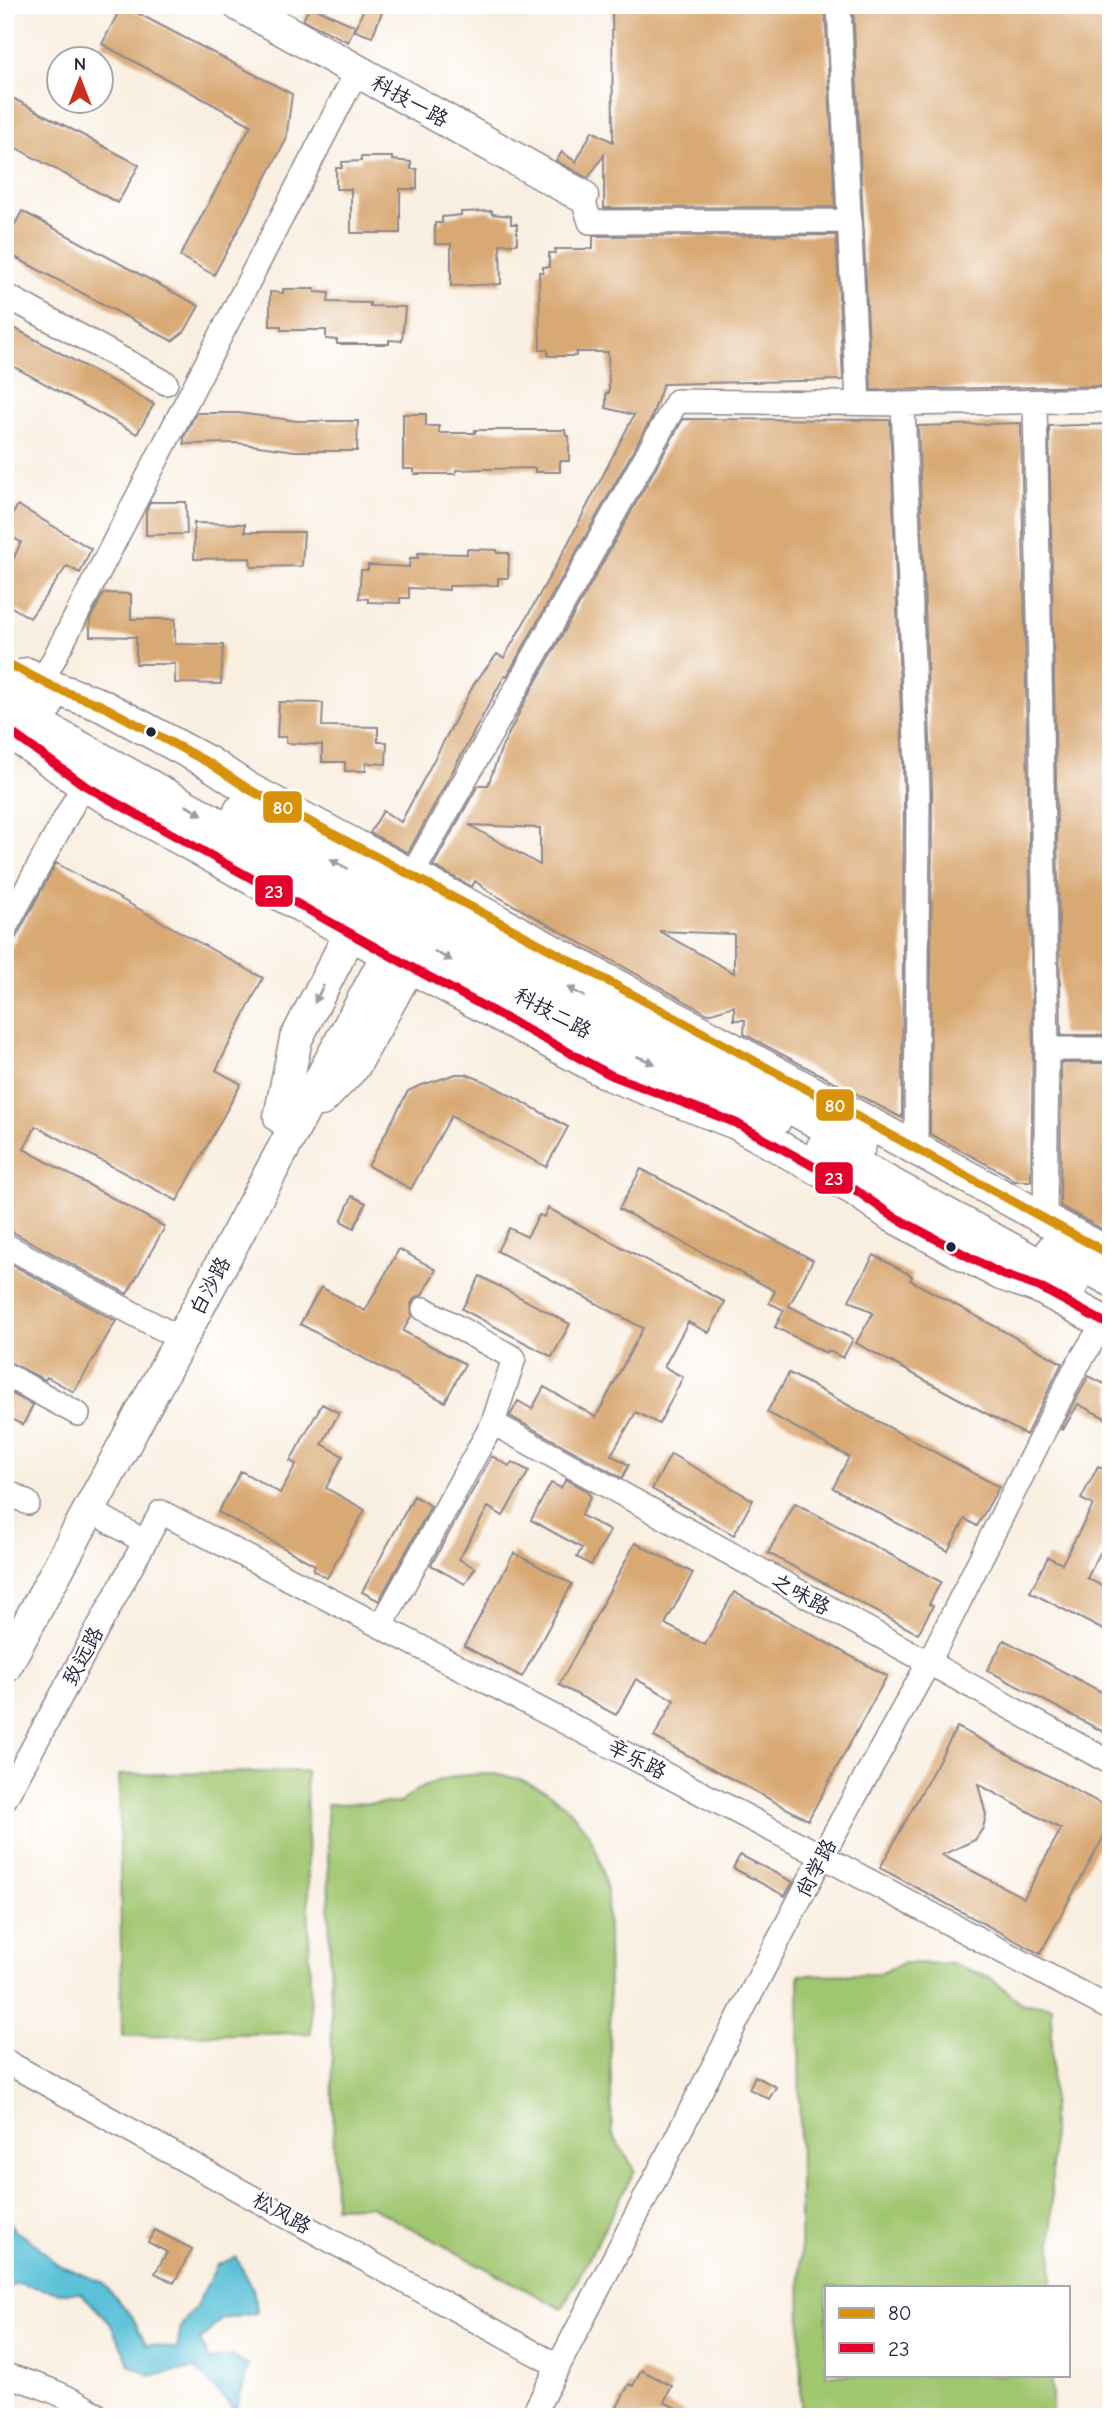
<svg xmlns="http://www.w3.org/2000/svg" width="1116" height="2422" viewBox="0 0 1116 2422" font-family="'Comic Neue','LXGW WenKai TC',sans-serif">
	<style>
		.green { fill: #a0c670; stroke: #617456; stroke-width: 2 }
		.water { fill: #5ac1d7; stroke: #3e7289; stroke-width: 2 }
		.building { fill: #d9a973; fill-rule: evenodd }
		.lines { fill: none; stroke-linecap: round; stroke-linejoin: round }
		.street-casing { stroke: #8e888e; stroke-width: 26 }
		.secondary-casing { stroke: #8e888e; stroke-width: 35 }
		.street { stroke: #fff; stroke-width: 23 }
		.secondary { stroke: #fff; stroke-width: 32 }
		.bus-1-casing { stroke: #fff; stroke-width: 14 }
		.bus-2-casing { stroke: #fff; stroke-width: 14 }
		.bus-1 { stroke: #d79209; stroke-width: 9 }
		.bus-2 { stroke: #e4002b; stroke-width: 9 }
		.oneway { fill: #9c9ca7 }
		.bus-dot { fill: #22223b; stroke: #fff; stroke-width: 2.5 }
		.labels { text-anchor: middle; stroke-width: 5; stroke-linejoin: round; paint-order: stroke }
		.street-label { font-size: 21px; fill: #22223b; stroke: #fff }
		.line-badge { stroke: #fff; stroke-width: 2.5 }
		.badge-label { font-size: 19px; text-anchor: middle; font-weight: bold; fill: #fff }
	</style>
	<rect width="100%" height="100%" fill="#fff"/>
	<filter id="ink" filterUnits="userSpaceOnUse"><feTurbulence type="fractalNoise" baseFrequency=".0143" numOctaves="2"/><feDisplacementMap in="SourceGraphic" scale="14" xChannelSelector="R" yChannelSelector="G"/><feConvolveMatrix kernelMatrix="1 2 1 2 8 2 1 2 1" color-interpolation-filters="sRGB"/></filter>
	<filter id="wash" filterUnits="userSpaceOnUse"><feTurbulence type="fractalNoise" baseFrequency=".00686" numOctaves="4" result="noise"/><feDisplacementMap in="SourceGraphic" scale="28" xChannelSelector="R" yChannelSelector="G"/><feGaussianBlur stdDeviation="1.57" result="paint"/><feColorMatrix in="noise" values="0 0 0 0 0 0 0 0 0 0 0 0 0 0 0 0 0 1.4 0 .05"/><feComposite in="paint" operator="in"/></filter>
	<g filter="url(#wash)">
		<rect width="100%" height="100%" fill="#f9efe1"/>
		<path class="green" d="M306,1771L311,2033L122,2036L119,1775Z
			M495,1774L520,1779L546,1791L570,1810L589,1834L599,1858L607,1891L612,2134L635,2170L562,2309L370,2206L335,2207L327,1804L399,1803L417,1790L437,1781L461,1775Z
			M903,1963L953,1964L989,1977L1023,2004L1052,2006V2287H827V2375H1052V2417H801L799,1975L878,1974Z"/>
		<path class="water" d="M5,2211L14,2230L37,2245L56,2264L102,2282L132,2317L146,2344L177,2349L181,2326L196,2306L217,2265L236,2257L253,2289L256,2313L222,2319L200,2340L209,2360L232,2356L248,2366L235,2416L230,2405L195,2368L151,2376L130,2365L110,2323L81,2293H60L17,2283L5,2290Z"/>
		<g id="blocks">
			<path class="building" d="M122,5L292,94L286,140L214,275L180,256L251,125L102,44Z
				M365,5H385L372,37L355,31Z
				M612,5H825L835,207L604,208V155L588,178L556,161L562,152L576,162L592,131L613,142Z
				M853,5H1110L1111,386L871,390Z
				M310,6L355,26L348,42L303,20Z
				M5,94L139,165L118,203L5,142Z
				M361,157H392V160L411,162V169H417V189H400V233H351V189H336V168H342V162L361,161Z
				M22,211L199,306L185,331L172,341L9,254L7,239Z
				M492,211V214L511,216V224H517V244H500L501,284L451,286V244H435V223H442V217L461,215V212Z
				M836,235L843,380L663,384L651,419L507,676L505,675L408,853L370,833L383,811L401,822L474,684L497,654L504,658L565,549L634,415L606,408V393H609L608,352H576V356H548V350H540L539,272H543V267H549V253H555V249H593V236Z
				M283,289H315V292L329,293L328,302L370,303V306L405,307L402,341L389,340V344H337V340L326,339V330H281V326H270V292L283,293Z
				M5,323L154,404L137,434L5,362Z
				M196,413H238L297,421H358L357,451H295L237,443L184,444V437Z
				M403,414H426V426H439V433H475V430H565L566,436H569V461H560V472H535V468L487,469L456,470V474H414V469H403Z
				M683,419L890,420L904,793L902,1118L744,1034L745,1020H734V1006L708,1014L488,891L475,881L472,887L433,866L477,787L480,785H488L501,749L523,705ZM469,825L540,828V865ZM659,931L734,934V973Z
				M1021,423L1033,1049L1031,1181H1014L1007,1175L930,1134L932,792L918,426Z
				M1111,424V1035H1061L1049,426Z
				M150,502H186L187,534L146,535V511Z
				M18,505L91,549L80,573L67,566L30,618L5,603V577L21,542L5,534V526Z
				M194,523L245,524V532H304L302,566L251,567L250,558L194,559Z
				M467,549L497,550V553H509L508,578H498V585L449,586V590L409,588V598H400V603L368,602V599L359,598L361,570H368V565L409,567L410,558H418V553L467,554Z
				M104,593L131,594V619H175V644L223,645L221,684L175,683V664H136V637L90,636V619Z
				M279,702L323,703L322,726L378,727V742H387L386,764L366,763V771H345V762H322V745L286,743V737H277Z
				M56,863L263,978L216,1070L241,1084L177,1201L36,1126L24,1149L165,1227L127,1294L5,1228V958Z
				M1061,1063H1111V1234L1060,1206Z
				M456,1074H466L486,1082L568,1127L546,1167L451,1116L411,1189L368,1166L408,1091L419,1086Z
				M641,1169L813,1260L789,1306L853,1339L843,1358L827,1350L826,1353L775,1327L784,1310L769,1303L775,1291L619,1209Z
				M352,1196L366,1203L354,1228L341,1221Z
				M548,1208L725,1302L709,1333L688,1322L664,1367L683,1377L659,1424L636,1412L611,1455L629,1465L622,1478L510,1416L518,1401L532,1409L544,1387L596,1417L643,1328L497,1251L509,1228L527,1237L539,1215L544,1217Z
				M399,1249L436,1270L422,1295L416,1297L411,1303L412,1315L403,1331L465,1364L445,1402L300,1324L321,1287L365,1311Z
				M874,1255L912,1276L910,1280L1062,1363L1026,1435L856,1343L873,1313L849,1300Z
				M5,1261L116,1321L74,1392L47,1377L45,1380L5,1360Z
				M480,1276L570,1324L552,1357L462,1309Z
				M789,1373L999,1487L977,1526L965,1519L948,1551L833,1488L849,1457L767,1412Z
				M1088,1376L1111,1387V1421L1078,1404L1063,1430L1061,1429Z
				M5,1390L33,1405L23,1425L5,1416Z
				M322,1404L339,1413L322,1444L343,1456L326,1488L365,1510L327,1578L313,1570L315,1565L218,1512L241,1471L280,1493L296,1464L290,1461Z
				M671,1454L753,1500L734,1535L652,1489Z
				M492,1456L509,1466L512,1462L529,1471L503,1516L488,1507L459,1559L475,1568L465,1584L431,1565Z
				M1098,1466L1111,1473V1532L1087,1578L1111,1591V1634L1030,1592L1048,1557L1062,1564L1093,1505L1081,1499Z
				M566,1479L589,1492L588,1494L591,1496L581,1515L610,1531L591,1565L577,1557L582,1548L531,1520L551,1483L561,1488Z
				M414,1496L431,1506L379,1601L362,1592Z
				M795,1503L941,1582L929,1604L933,1606L918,1634L768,1553Z
				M635,1543L693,1573L665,1624L705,1645L734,1592L887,1676L808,1820L654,1737L674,1700L636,1679L616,1715L559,1685Z
				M514,1553L572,1584L522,1677L464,1646Z
				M1004,1640L1111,1697V1736L987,1670Z
				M957,1727L1111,1809V1823L1040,1954L880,1868ZM978,1784L1061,1829L1024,1898L942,1855L975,1840L983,1828L986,1815Z
				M740,1855L793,1882L785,1896L733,1868Z
				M755,2076L776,2087L769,2099L749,2089Z
				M155,2230L192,2249L174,2283L155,2273L167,2252L148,2242Z
				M641,2370L672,2386L664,2402L694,2417H612L629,2384L633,2386Z"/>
		</g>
	</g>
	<g filter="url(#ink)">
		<use href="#blocks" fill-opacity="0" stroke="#8e888e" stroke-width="2"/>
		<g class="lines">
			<g class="street-casing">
				<path id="street" d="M839,5L858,403
					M582,196L590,222L848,221
					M5,295L166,383
					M1035,402L1047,1049L1045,1220
					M903,404L918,793L916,1149
					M42,682L357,71
					M405,887L677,401L903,404L1111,400
					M5,928L91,771
					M1047,1049H1111
					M5,1245L166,1331
					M5,1374L78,1414
					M493,1423L1111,1763
					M5,1490L28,1503
					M90,1510L145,1542
					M381,1626L493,1423L514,1358L424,1309
					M5,1799L161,1512L822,1856L1111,2009
					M5,2061L558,2366
					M5,2375C40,2385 71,2396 100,2417
					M532,2417L822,1856L928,1664L1074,1371L1104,1322"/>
			</g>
			<g class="secondary-casing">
				<path id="secondary" d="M239,5L582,196
					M27,674L57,689L101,705L209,763L250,790L492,918L1111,1255
					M5,682L47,705
					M5,706L388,918L399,933L630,1053L710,1085L775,1120
					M5,728L84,785L409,966L611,1075L736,1123L854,1189L891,1215L1001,1274L1039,1287L1111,1326
					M240,811L860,1145
					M321,1100L354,1066L409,966
					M280,1117L296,1039L350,934
					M823,1147L1073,1283
					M1053,1249L1111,1280
					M5,1667L397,937"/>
			</g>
			<use href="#street" class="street"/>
			<use href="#secondary" class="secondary"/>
			<g class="bus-1-casing">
				<path id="bus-1" d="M5,662L57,689L101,705L209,763L250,790L492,918L1111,1255"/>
			</g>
			<g class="bus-2-casing">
				<path id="bus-2" d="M5,728L84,785L409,966L611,1075L736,1123L854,1189L891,1215L1001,1274L1039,1287L1111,1326"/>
			</g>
			<use href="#bus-1" class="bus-1"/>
			<use href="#bus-2" class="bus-2"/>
		</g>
		<defs><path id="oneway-solid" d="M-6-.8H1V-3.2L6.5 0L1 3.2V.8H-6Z" transform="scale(1.75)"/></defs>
		<g class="oneway">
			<use href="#oneway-solid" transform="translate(194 810) rotate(29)"/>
			<use href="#oneway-solid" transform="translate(339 864) rotate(-151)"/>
			<use href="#oneway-solid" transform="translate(443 956) rotate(28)"/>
			<use href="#oneway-solid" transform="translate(576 992) rotate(-152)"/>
			<use href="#oneway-solid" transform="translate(319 994) rotate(117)"/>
			<use href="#oneway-solid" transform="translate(646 1060) rotate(22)"/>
		</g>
	</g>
	<g class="bus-dot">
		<circle cx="151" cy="732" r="6"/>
		<circle cx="951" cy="1247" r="6"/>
	</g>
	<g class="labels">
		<g class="street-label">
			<text transform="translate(410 101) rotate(29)" y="7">科技一路</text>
			<text transform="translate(553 1013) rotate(28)" y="7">科技二路</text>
			<text transform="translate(210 1286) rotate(-62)" y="7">白沙路</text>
			<text transform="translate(801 1594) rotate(29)" y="7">之味路</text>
			<text transform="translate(83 1656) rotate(-62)" y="7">致远路</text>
			<text transform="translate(637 1759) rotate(27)" y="7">辛乐路</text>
			<text transform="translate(816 1868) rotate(-62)" y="7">尚学路</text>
			<text transform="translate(282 2213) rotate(29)" y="7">松风路</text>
		</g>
	</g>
	<g class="line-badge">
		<rect x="262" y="790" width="41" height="34" rx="7" fill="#d79209"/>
		<rect x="254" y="874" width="40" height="34" rx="7" fill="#e4002b"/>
		<rect x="815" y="1088" width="40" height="34" rx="7" fill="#d79209"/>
		<rect x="814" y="1161" width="40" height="34" rx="7" fill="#e4002b"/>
	</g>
	<g class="badge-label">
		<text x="283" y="814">80</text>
		<text x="274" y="898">23</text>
		<text x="835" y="1112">80</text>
		<text x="834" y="1185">23</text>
	</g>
	<rect width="1116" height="2422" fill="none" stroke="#fff" stroke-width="28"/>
	<rect x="825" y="2286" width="245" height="91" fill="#ffffff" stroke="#a7a7b1" stroke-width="2"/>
	<rect x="839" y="2308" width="35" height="10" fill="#d79209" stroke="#a7a7b1" stroke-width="2"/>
	<text x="888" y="2320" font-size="21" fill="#22223b">80</text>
	<rect x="839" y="2343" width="35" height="10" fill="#e4002b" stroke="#a7a7b1" stroke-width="2"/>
	<text x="888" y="2356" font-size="21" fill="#22223b">23</text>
	<g transform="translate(80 80)"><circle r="33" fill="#ffffff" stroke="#a7a7b1" stroke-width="2"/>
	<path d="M0-5L12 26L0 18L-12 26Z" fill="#c8321e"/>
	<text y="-10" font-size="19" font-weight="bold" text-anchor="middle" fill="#22223b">N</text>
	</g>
</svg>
